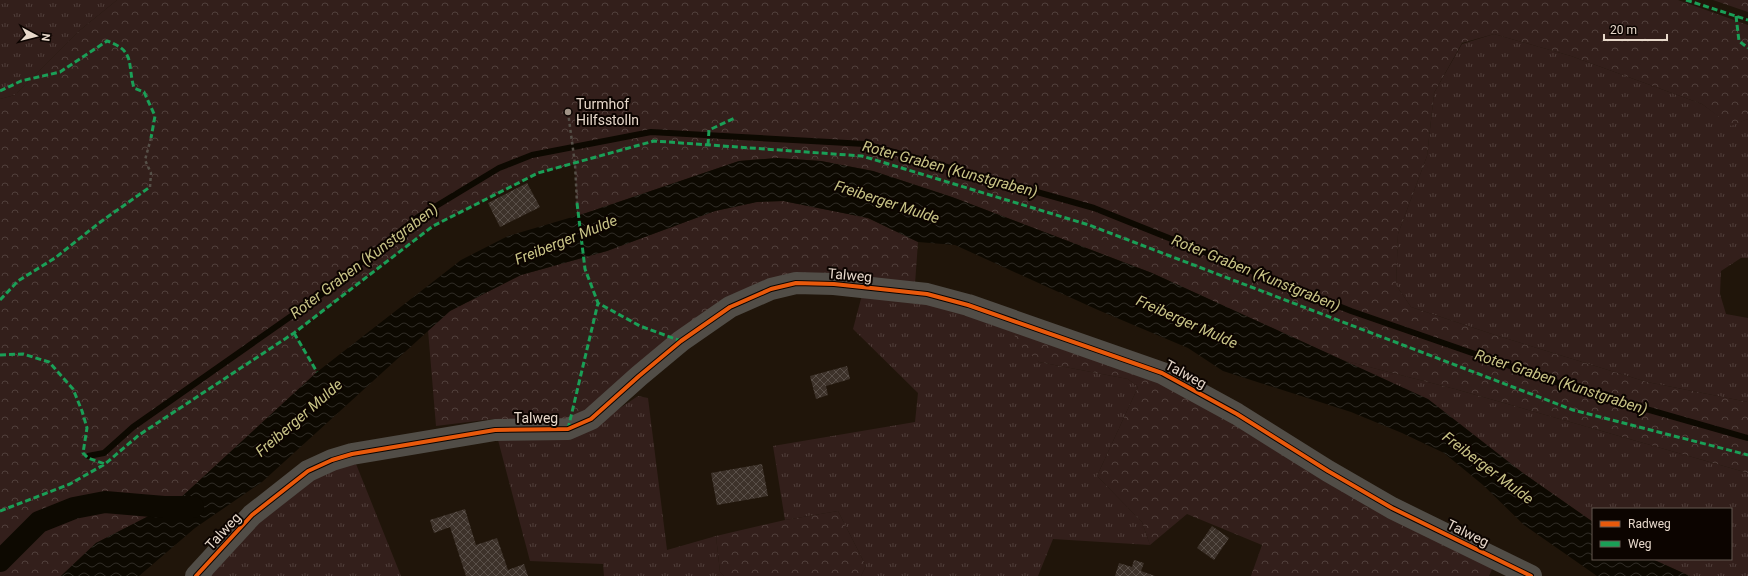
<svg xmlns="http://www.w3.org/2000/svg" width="1748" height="576" viewBox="0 0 1748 576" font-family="Roboto,sans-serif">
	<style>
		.grass { fill: url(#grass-tufts) }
		.forest { fill: url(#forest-crowns) }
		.water { fill: url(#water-waves) }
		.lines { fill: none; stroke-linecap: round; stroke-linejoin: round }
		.stream { stroke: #0d0901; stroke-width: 6 }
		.canal { stroke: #0d0901; stroke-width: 22 }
		.building { fill: url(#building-cross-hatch) }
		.path { stroke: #565048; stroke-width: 2.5; stroke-dasharray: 3 3; stroke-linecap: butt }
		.minor { stroke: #514d47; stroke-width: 22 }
		.quiet { stroke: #1a9f57; stroke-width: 3; stroke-dasharray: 6 3; stroke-linecap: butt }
		.cycleway-casing { stroke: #0c0400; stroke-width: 6 }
		.cycleway { stroke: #e8590c; stroke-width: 4 }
		.poi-dot { fill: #a19487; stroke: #0c0400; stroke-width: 1.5 }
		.labels { text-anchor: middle; stroke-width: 4; stroke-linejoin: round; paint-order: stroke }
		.poi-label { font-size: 14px; fill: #e7d8ca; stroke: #0c0400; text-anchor: start }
		.street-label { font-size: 14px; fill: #e7d8ca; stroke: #0c0400 }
		.water-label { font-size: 15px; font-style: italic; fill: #c9c486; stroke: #0c0400 }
	</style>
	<defs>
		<pattern id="grass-tufts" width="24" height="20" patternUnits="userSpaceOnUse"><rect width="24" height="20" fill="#331f1b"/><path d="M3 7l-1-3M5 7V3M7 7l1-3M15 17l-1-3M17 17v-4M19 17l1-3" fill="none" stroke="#513f3b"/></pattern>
		<pattern id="forest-crowns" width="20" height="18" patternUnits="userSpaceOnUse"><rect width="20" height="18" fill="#331f1b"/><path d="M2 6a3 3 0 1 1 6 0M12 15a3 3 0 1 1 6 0" fill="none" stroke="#513f3b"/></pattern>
		<pattern id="water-waves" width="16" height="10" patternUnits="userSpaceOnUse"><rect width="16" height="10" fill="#0d0901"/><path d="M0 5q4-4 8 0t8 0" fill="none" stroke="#302c25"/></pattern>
		<pattern id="building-cross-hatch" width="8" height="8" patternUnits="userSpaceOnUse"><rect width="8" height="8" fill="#3d322a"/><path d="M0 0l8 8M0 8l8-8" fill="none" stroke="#594f48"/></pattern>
	</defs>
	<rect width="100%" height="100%" fill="#20150a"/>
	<path class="grass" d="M0,0H117L79,31L15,95L0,99Z
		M1494,34L1571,56L1702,104L1731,125L1748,119V258H1741L1721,271L1720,294L1726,314L1748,318V402L1647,382L1495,335L1411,307L1396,285L1398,234L1427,156L1434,93L1462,44Z
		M862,295L912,300L1012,328L1039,362L1128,379L1138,387L1097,476L1142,522L1150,545L1053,539L1038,576H861L866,566L838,511L785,520L773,446L915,422L918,393L853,329Z
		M1342,360L1455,389L1748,473V576H1690L1652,559H1731V509H1593V522L1523,473Z
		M638,396L648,398L667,550L716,536L720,572L724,576H604L603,564L530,561L498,440L584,432Z
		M352,454L401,576H196L252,515Z"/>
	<path class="forest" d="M117,0H1678L1748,25V119L1731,126L1702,104L1571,56L1494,34L1462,43L1434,93L1427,156L1398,234L1396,285L1411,307L1495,335L1647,382L1748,402V473L1455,389L1342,360L1152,273L952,197L873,171L821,161L777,158L739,161L577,216L575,164L538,173L433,226L294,333L317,372L176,502L96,543L61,576H0V99L15,95L79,31Z
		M1713,0H1748V12Z
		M783,201L868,218L918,242L915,284L796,277L582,415L567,420L493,419L436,426L428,330L450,311L521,275L607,251L715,211L757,202Z
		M1012,328L1161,380L1493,567L1489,576H1251L1262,545L1187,514L1150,545L1142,522L1097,476L1138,387L1128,379L1039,362L1017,343Z
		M838,511L866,566L861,576H724L720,572L716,536L785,520Z"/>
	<path class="water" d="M777,158L821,161L873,171L952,197L1152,273L1428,399L1523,473L1593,522V559H1652L1690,576H1597L1524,525L1483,485L1444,453L1402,433L1351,412L1223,371L1188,348L1098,310L955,245L918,242L868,218L783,201L757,202L715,211L607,251L521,275L450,311L262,482L195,528L139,576H61L96,543L176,502L317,372L461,260L508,236L586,213L739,161Z"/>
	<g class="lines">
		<path class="stream" d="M88,456L104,453L133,427L317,298L418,217L499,168L532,155L651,132L865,144L1094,208L1351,311L1576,389L1748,438"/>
		<path class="canal" d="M0,561L39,522L74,508L105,502L164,507H193"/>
	</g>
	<path class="building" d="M527,183L540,207L500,227L488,203Z
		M847,366L850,379L826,386L828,395L816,399L810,376Z
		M762,464L768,496L717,505L711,473Z
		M465,509L476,545L497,538L508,570L524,564L528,576H466L450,527L434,533L430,520Z
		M1212,526L1229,538L1214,560L1197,548Z
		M1134,560L1144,563L1141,571L1155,576H1115L1119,563L1132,567Z"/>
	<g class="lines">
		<path class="path" d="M568,112L575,164L577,203
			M150,187L151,173L145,160L151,138"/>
		<path class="minor" d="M196,576L252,515L308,471L332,460L352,454L495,430L568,429L591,419L639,376L681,341L730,307L771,289L796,283L834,284L927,294L968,305L1162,373L1237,414L1328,471L1392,508L1531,576"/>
		<path class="quiet" d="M1686,0L1748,20
			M1736,16L1739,41L1748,48
			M0,91L21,81L60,72L107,41C136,51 127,64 134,88L144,92L155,116L151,138
			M708,145L709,130L735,118
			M577,203L585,269L598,303L640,326L681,341
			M0,300L18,281L55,258L99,223L150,187
			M294,333L317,372
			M0,355L23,354L49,362L73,389L82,411L87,428L83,453L88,458L105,464
			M568,429L598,303
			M0,511L70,484L105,464L139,435L294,333L433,226L538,173L654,141L862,156L1089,225L1573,410L1748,455"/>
		<g class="cycleway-casing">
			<path id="cycleway" d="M196,576L252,515L308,471L332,460L352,454L495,430L568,429L591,419L639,376L681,341L730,307L771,289L796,283L834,284L927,294L968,305L1162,373L1237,414L1328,471L1392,508L1531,576"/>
		</g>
		<use href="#cycleway" class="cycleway"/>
	</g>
	<circle class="poi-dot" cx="568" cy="112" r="4"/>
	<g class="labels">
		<g class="poi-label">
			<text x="576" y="109">Turmhof<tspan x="576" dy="16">Hilfsstolln</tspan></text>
		</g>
		<g class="street-label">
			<text transform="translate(850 275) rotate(5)" y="5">Talweg</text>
			<text transform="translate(1186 374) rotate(28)" y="5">Talweg</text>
			<text x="536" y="423">Talweg</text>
			<text transform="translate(223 531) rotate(-47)" y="5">Talweg</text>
			<text transform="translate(1468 533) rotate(26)" y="5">Talweg</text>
		</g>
		<g class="water-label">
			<text transform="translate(950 169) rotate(15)" y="5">Roter Graben (Kunstgraben)</text>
			<text transform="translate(887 202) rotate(18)" y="5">Freiberger Mulde</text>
			<text transform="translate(566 240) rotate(-22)" y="5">Freiberger Mulde</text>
			<text transform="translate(364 261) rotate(-37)" y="5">Roter Graben (Kunstgraben)</text>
			<text transform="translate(1256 273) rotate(22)" y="5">Roter Graben (Kunstgraben)</text>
			<text transform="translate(1187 322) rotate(24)" y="5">Freiberger Mulde</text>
			<text transform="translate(1561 382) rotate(18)" y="5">Roter Graben (Kunstgraben)</text>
			<text transform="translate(299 418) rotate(-41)" y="5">Freiberger Mulde</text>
			<text transform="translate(1488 468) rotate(37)" y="5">Freiberger Mulde</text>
		</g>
	</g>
	<rect x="1592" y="508" width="140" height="52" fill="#0c0400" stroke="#645951"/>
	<rect x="1600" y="521" width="20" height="6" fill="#e8590c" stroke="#645951"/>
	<text x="1628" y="528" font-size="12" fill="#e7d8ca">Radweg</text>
	<rect x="1600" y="541" width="20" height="6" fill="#1a9f57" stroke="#645951"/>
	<text x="1628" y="548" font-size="12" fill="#e7d8ca">Weg</text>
	<g transform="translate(36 36) rotate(97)" stroke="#0c0400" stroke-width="3" paint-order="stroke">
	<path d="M0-3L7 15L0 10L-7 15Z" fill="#e7d8ca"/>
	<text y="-6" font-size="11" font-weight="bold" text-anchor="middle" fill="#e7d8ca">N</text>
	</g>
	<path d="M1604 34v6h63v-6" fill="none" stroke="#e7d8ca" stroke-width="2"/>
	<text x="1610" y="34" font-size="12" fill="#e7d8ca" stroke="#0c0400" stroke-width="3" paint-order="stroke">20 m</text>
</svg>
